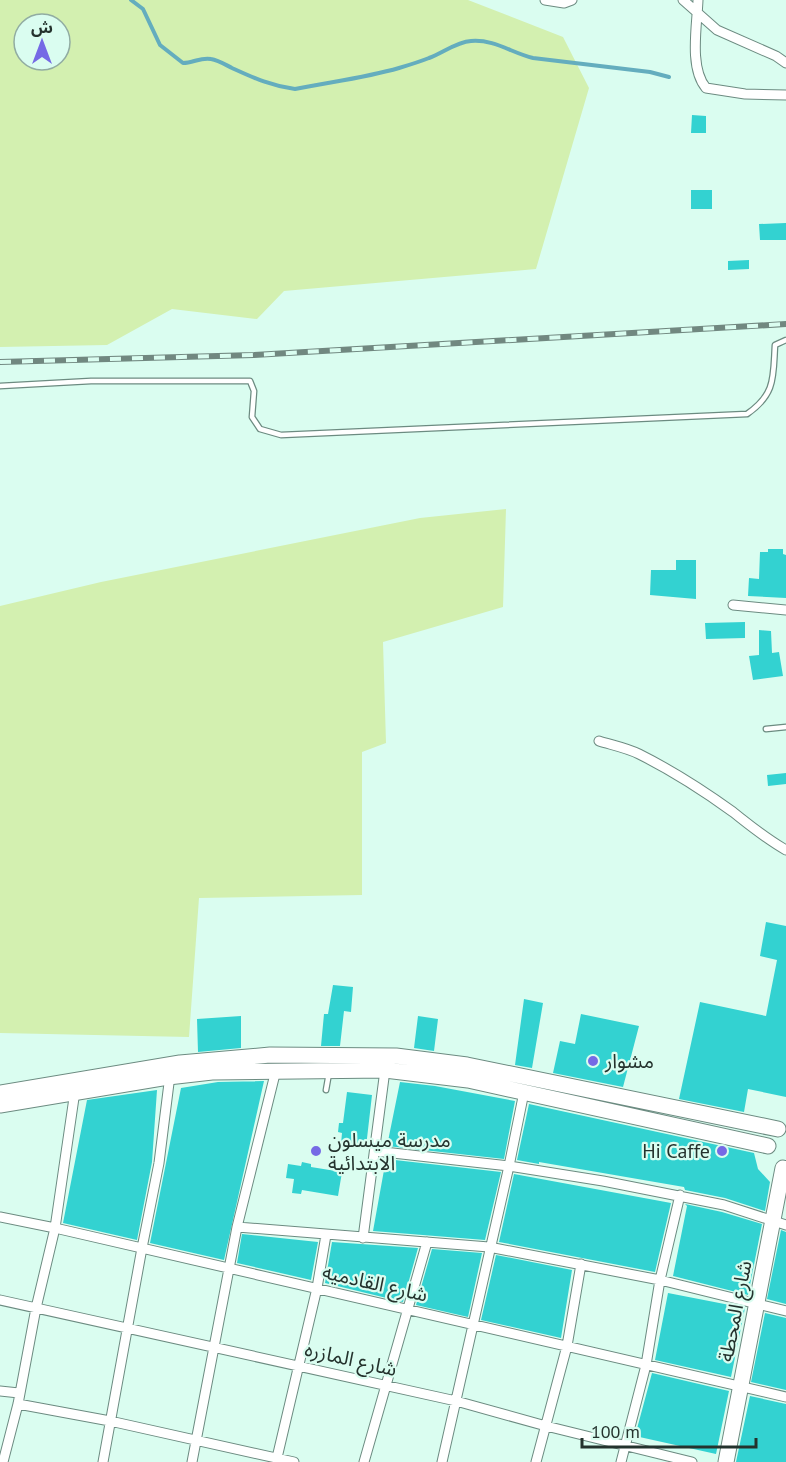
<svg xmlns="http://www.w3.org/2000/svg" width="786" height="1462" viewBox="0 0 786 1462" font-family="'PT Sans','Noto Sans Arabic',sans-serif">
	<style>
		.green { fill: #d3f0b0; fill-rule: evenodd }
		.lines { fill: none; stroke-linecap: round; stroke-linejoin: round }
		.stream { stroke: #64adbe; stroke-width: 4 }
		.building { fill: #33d2d1 }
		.service-casing { stroke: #6c8b81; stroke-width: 7 }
		.minor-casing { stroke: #6c8b81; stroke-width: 11 }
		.primary-casing { stroke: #6c8b81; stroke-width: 17 }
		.service { stroke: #fff; stroke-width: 4.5 }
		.minor { stroke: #fff; stroke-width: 9 }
		.primary { stroke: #fff; stroke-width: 15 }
		.rail-casing { stroke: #718880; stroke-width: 6 }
		.rail { stroke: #dafdf0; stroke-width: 4; stroke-dasharray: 11; stroke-linecap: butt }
		.poi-dot { fill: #756ae5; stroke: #dafdf0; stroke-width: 2 }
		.labels { text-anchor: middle; stroke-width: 4.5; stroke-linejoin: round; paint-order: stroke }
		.poi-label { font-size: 20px; fill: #24322d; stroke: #dafdf0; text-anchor: start }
		.street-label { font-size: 20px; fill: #24322d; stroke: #dafdf0 }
	</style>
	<rect width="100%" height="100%" fill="#dafdf0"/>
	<path class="green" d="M0,0H468L563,37L589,88L536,269L284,291L257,319L172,309L107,345L0,347ZM24,24H60V60H24Z
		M506,509L503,607L383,642L386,743L362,752V895L199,898L189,1037L0,1033V606L101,582L420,518Z"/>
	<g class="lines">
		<path class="stream" d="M131,0L143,9L160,45L183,63C193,63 201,57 211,59C218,60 226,65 232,68C254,78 271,86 295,89C329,82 365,78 399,68C409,65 419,62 429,58C443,53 456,42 471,41C494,39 512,53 533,58L650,72L669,77"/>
	</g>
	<path class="building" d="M692,115L706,116V133H691Z
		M691,190H712V209H691Z
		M786,223V240H760L759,224Z
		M749,260V269L728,270V261Z
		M768,549H783V554L786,555V598L748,596L749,578L759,579L760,552H768Z
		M676,560H696V599L650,595L651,570H676Z
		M745,622V638L706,639L705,623Z
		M759,630L771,631L772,653L779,652L783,676L753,680L749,656L759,655Z
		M786,773V784L768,786L767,775Z
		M766,922L786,926V1097L748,1089L744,1112L679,1099L700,1002L766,1016L777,960L760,956Z
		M333,985L353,987L351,1012L344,1011L340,1046H321L324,1014H328Z
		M524,999L543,1003L532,1068L515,1065Z
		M581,1014L639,1026L623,1087L553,1073L560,1041L575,1044Z
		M241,1016V1048L198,1052L197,1019Z
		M418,1016L438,1019L434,1051L414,1048Z
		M264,1081L224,1260L150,1243L181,1088L218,1082Z
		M400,1082L435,1086L515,1101L504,1159L387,1146Z
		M157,1090L152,1162L137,1240L63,1223L87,1100Z
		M347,1092L372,1095L366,1147L341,1144L342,1133L338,1132L339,1123H343Z
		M529,1104L754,1153L758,1169L770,1182L765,1211L725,1198L685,1190L684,1187L539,1162V1164L517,1160Z
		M386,1159L501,1172L485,1240L373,1231Z
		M302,1162L311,1164V1167L342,1172L338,1196L302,1190L301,1194L292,1193L294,1179L286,1178L288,1164L301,1166Z
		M514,1174L671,1203L655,1272L499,1242Z
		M685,1204L722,1212L762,1224L748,1295L673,1276L687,1206Z
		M781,1230L786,1232V1304L767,1299Z
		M242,1234L318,1242L311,1280L237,1263Z
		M332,1242L418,1248L403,1302L325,1283Z
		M432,1249L482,1253L468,1317L416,1305Z
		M496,1255L572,1270L561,1338L481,1320Z
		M668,1293L745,1308L731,1377L655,1360Z
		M765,1313L786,1318V1390L751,1382Z
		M652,1373L729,1391L716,1454L635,1436Z
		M750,1396L786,1404V1462H736Z"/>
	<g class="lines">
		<g class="service-casing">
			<path id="service" d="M0,386L91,381H250L254,391L252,417L260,429L281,435L747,414C776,394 773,377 775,345L786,340
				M766,729L786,727
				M326,1090L329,1073"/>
		</g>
		<g class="minor-casing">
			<path id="minor" d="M545,0L564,3L572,0
				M683,0L717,30L776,56L786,63
				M698,0C697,26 689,68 706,88L745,94L786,95
				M733,605L786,610
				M599,741C612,745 627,748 639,754C671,770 704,791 733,812C752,827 765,838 786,850
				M375,1151L509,1166L603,1181L724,1205L786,1225
				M0,1217L55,1228L786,1397
				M237,1227L489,1247L660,1280L786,1311
				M363,1238L385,1070
				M0,1300L456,1401L546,1426L692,1462
				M0,1391L19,1393
				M18,1404L110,1421L294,1462
				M3,1462L18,1404L36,1308L55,1228L75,1091
				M103,1462L142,1248L159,1163L170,1075
				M192,1462L237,1227L276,1070
				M276,1462L317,1288L326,1235
				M364,1462L427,1242
				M442,1462L509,1166L524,1092
				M536,1462L567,1346L581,1264
				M621,1462L646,1365L660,1280L680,1195"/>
		</g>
		<g class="primary-casing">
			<path id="primary" d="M0,1093L180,1063L270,1055L396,1056L467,1065L778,1129
				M0,1105L168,1077L212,1072L385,1070L468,1080L768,1146
				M726,1462L783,1168"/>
		</g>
		<use href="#service" class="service"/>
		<use href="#minor" class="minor"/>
		<use href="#primary" class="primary"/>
		<g class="rail-casing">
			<path id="rail" d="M0,362L254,355L786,324"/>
		</g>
		<use href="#rail" class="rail"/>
	</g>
	<g class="poi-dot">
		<circle cx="593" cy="1061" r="6"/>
		<circle cx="316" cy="1151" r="6"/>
		<circle cx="722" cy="1151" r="6"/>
	</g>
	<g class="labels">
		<g class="poi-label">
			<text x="605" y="1068">مشوار</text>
			<text x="328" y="1147">مدرسة ميسلون<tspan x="328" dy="23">الابتدائية</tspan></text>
			<text x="710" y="1158" text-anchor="end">Hi Caffe</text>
		</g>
		<g class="street-label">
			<text transform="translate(375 1283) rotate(13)" y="7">شارع القادميه</text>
			<text transform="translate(735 1311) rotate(-79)" y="7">شارع المحطة</text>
			<text transform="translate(351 1359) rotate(13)" y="7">شارع المازره</text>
		</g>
	</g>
	<g transform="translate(42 42)"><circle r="28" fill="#dafdf0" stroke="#91aca2" stroke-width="1.5"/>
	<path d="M0-4.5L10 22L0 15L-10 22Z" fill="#756ae5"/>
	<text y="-9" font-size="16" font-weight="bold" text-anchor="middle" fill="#24322d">ش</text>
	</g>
	<path d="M582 1438v9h174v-9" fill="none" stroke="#24322d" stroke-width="3"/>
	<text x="591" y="1438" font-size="18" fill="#24322d" stroke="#dafdf0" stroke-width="4.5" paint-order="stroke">100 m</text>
</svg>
